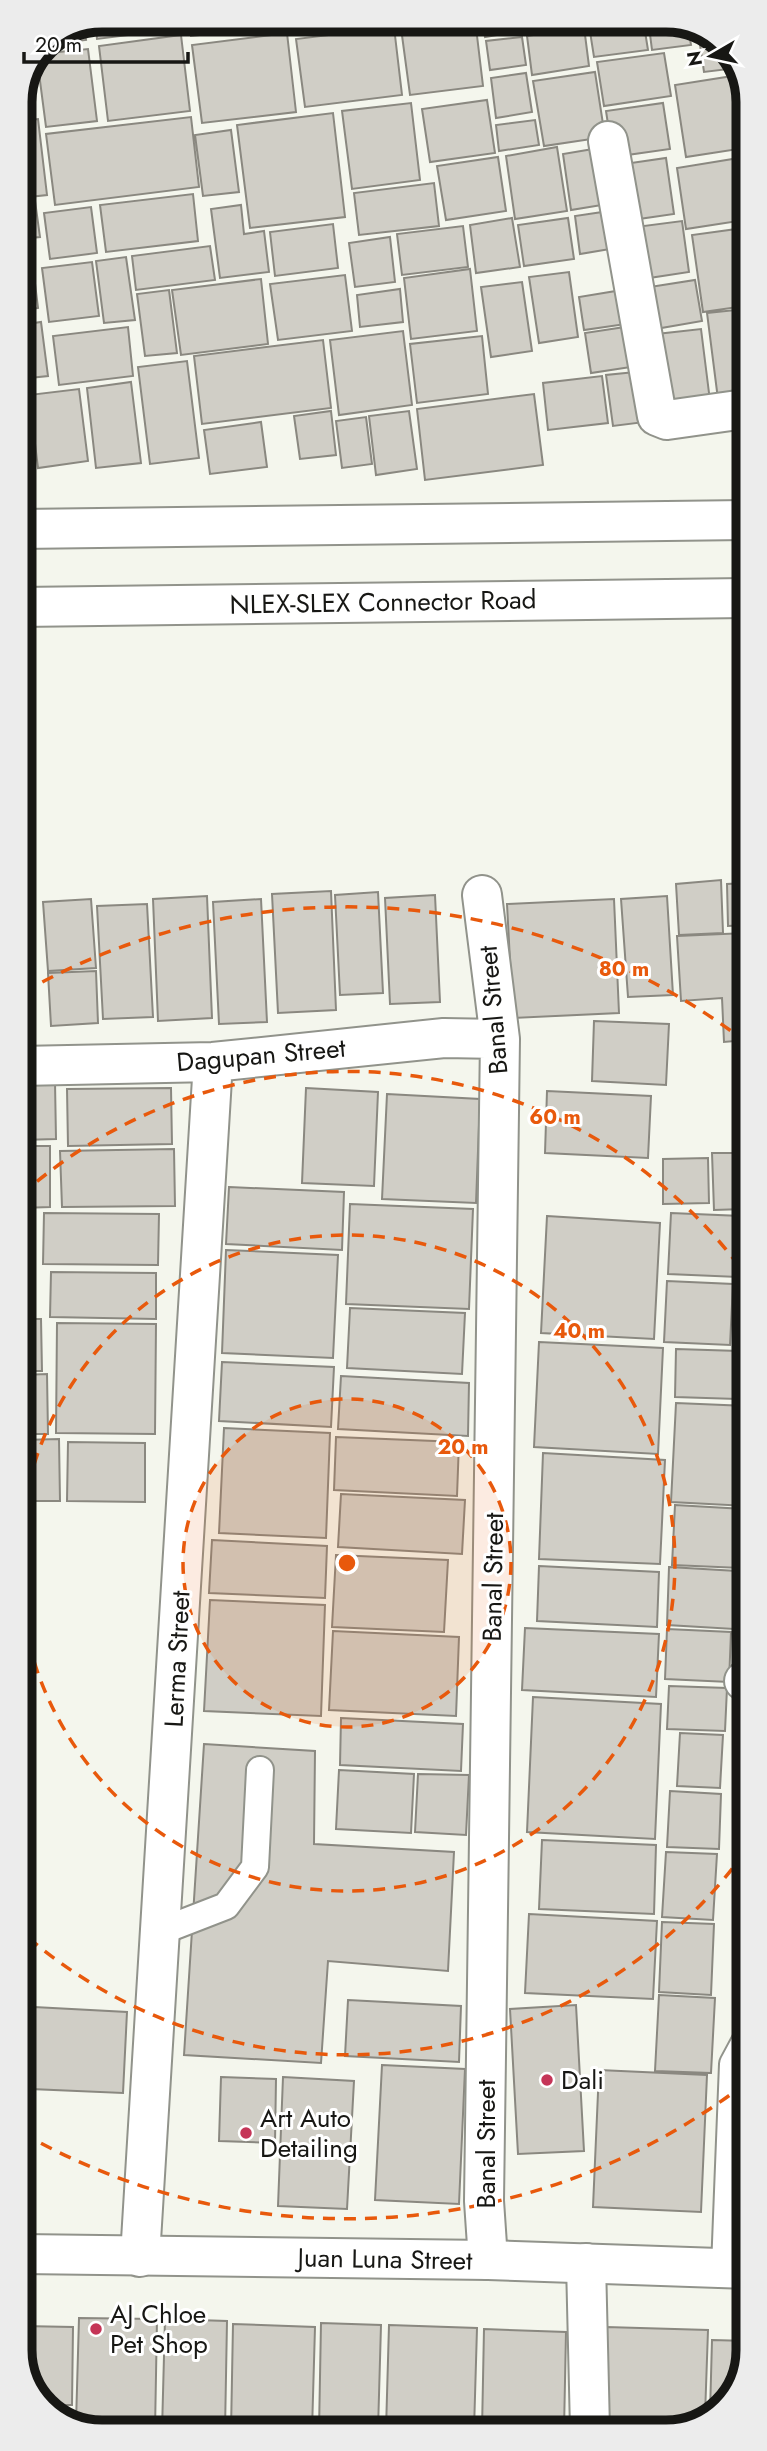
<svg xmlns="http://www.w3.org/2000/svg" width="767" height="2451" viewBox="0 0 767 2451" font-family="Jost,sans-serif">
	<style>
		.building { fill: #d0cec6; stroke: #8a8880; stroke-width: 2 }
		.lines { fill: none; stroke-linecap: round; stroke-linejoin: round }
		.service-casing { stroke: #91938b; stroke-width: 30 }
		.minor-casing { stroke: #91938b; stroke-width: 42 }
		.secondary-casing { stroke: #91938b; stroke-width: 42 }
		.motorway-casing { stroke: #91938b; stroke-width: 42 }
		.service { stroke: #fff; stroke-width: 26 }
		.minor { stroke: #fff; stroke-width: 38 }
		.secondary { stroke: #fff; stroke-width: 38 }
		.motorway { stroke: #fff; stroke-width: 38 }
		.ring { fill: none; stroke: #e8590c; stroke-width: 3.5; stroke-dasharray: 12 9 }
		.poi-dot { fill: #c53557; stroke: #fff; stroke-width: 2.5 }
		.labels { text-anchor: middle; stroke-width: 6; stroke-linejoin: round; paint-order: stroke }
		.street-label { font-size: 26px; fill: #171714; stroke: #fff }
		.poi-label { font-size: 26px; fill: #171714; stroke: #fff; text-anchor: start }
		.rim { fill: none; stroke: #171714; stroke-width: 9 }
		.centre { fill: #e8590c; stroke: #fff; stroke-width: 3.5 }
		.ring-label { font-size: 21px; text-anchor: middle; font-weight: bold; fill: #e8590c; stroke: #fff; stroke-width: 6; stroke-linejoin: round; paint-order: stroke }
	</style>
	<rect width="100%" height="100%" fill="#f4f6ed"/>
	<path class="building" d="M102,19H176L177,29L97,39L95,22Z
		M189,19H255L257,29L191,36Z
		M267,19H317L268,25Z
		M475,19L483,86L410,95L401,28Z
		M482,19H512L515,32L485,37Z
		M521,19H583L584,22L523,32Z
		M588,19H643L648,50L594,57Z
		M648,19H671L688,27L691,45L652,50Z
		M84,27L86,40L43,45L44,43Z
		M394,27L402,95L305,107L296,39Z
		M584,27L589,66L532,75L527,36Z
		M698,31L719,40L737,68L704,72Z
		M287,33L296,112L202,123L192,45Z
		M181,35L190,111L108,121L99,46Z
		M522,37L526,65L490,70L486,41Z
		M88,49L97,121L46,127L37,58L39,54Z
		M664,53L671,96L604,106L597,62Z
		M31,72L34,105L19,107V97Z
		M595,72L605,137L544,146L533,81Z
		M526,73L532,112L496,118L491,78Z
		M739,75L745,113V148L686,157L675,85Z
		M487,100L495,153L430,162L422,109Z
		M411,103L420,180L352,189L342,111Z
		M663,103L670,149L613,157L606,111Z
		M333,113L345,217L250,228L237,125Z
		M191,117L199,187L55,205L46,134Z
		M38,119L47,195L20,198L19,121Z
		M535,120L539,145L499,151L496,125Z
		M231,130L239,192L203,196L195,135Z
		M557,147L567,211L515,219L506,156Z
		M605,147L614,203L571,210L563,154Z
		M498,157L506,211L446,220L437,166Z
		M745,157V220L686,229L677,168Z
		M666,158L674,214L625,221L617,165Z
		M434,183L439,226L359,235L354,193Z
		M193,194L198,241L106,252L100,205Z
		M35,201L40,237L20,239V202Z
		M241,205L244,234L264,231L269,272L220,278L211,209Z
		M91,207L97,253L50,259L44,213Z
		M616,210L622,247L580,254L575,216Z
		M512,218L520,267L476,273L470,225Z
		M568,218L574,259L524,266L518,225Z
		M682,221L689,272L636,280L628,228Z
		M333,224L338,268L275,276L270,232Z
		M463,226L468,267L402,275L397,234Z
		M744,228L745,306L703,312L692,235Z
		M390,237L395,282L355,287L349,243Z
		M30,243L38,308L20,311V244Z
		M210,246L215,280L136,290L132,256Z
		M126,257L135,320L104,323L96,261Z
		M92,262L99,316L49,322L42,268Z
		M470,269L477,331L411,339L404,278Z
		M569,272L578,337L539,343L529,277Z
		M345,275L352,331L278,340L270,284Z
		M261,279L268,344L181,355L172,290Z
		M695,280L702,321L644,331L637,289Z
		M522,282L532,351L491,357L481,287Z
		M400,289L403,322L360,327L357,295Z
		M169,290L177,353L145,356L137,294Z
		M622,290L626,324L584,330L579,297Z
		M745,309V403L719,407L707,313Z
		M41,322L48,376L20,379V325Z
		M638,325L644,365L591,373L585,333Z
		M128,327L133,376L59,385L53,336Z
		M701,329L711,409L658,416L648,335Z
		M403,331L412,405L339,415L330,340Z
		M482,336L488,394L417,403L410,344Z
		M323,340L331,408L202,424L194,356Z
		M187,361L199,458L150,464L138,367Z
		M645,371L653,421L613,426L606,375Z
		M602,376L608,423L548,430L543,383Z
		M131,382L141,463L96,468L87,388Z
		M20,385L26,442H20Z
		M79,389L88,461L38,468L29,395Z
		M534,394L543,465L425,480L417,409Z
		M331,411L336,455L300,459L294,416Z
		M409,411L417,469L376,475L369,416Z
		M366,417L372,464L342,468L336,421Z
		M261,422L267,467L210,474L204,430Z
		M721,880L723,933L679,935L676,884Z
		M746,883V925L728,926L727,884Z
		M331,891L336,1010L278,1013L272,894Z
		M378,892L383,993L340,995L335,895Z
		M435,895L440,1002L390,1004L385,898Z
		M207,896L212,1018L158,1021L153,899Z
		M667,896L673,995L628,997L621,899Z
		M91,899L96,968L48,971L43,902Z
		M261,899L267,1022L219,1024L213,902Z
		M614,899L619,1013L513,1018L507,904Z
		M147,904L153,1017L103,1019L97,906Z
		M746,933V1040L724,1042L722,998L681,1001L677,936Z
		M96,971L98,1023L51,1026L48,973Z
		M594,1021L669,1024L666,1085L592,1081Z
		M55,1082L56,1139L21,1140V1083Z
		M171,1088L172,1144L68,1146L67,1089Z
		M306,1088L378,1092L374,1186L302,1183Z
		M547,1091L651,1096L648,1158L545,1153Z
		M387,1094L480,1099L476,1203L382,1199Z
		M21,1146H50V1207L21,1208Z
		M174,1149L175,1206L62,1207L60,1151Z
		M712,1153H743L744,1209L714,1210Z
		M708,1158L709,1203L663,1204V1159Z
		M229,1187L344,1192L342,1250L226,1244Z
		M350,1204L473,1209L469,1309L346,1304Z
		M44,1213L159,1214L158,1265L43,1264Z
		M671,1213L741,1216L738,1277L668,1274Z
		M547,1216L660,1223L654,1339L541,1333Z
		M226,1250L338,1255L333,1358L222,1353Z
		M21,1259H35V1312H21Z
		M51,1272L156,1273V1319L50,1317Z
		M667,1281L733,1284L730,1345L664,1342Z
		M350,1308L465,1313L462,1374L347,1368Z
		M21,1319H41L42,1371H21Z
		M57,1323L156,1324L155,1434L56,1433Z
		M539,1342L663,1348L658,1454L534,1447Z
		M676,1349L739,1351L737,1399L675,1397Z
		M222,1362L334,1367L331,1427L219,1421Z
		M47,1374L48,1434H21V1375Z
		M341,1376L469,1383L468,1436L338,1429Z
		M676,1403L747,1406V1506L671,1502Z
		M224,1428L330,1433L326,1538L219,1533Z
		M336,1437L459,1442L457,1496L334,1490Z
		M59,1439L60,1501H21V1440Z
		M68,1442L145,1443V1502L67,1501Z
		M543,1453L665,1460L660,1564L539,1559Z
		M341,1494L465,1500L462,1554L338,1547Z
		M675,1505L744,1509L741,1568L672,1565Z
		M212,1540L327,1546L325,1598L209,1593Z
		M336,1555L448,1560L444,1632L332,1627Z
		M539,1566L659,1572L657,1627L537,1621Z
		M669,1567L737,1571L734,1629L667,1625Z
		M210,1600L325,1605L321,1716L204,1711Z
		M525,1628L659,1634L656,1697L522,1690Z
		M667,1629L731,1632L729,1682L665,1679Z
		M333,1631L459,1637L456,1716L329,1710Z
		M669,1686L727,1688L725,1731L667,1729Z
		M533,1697L661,1704L655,1839L527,1832Z
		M341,1718L463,1724L461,1771L340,1765Z
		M680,1733L723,1735L720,1788L677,1786Z
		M204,1744L315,1751L314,1844L454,1852L448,1971L328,1961L321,2063L184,2055Z
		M339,1770L414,1774L411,1833L336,1829Z
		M418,1774L469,1775L466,1835L415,1832Z
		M670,1791L721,1794L719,1849L667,1847Z
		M542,1840L656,1845L654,1914L539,1909Z
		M666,1852L717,1854L713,1920L662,1917Z
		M529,1914L657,1921L653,1999L525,1993Z
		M662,1922L714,1924L711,1995L659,1992Z
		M659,1995L715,1998L711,2073L655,2071Z
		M348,2000L461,2006L459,2062L345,2056Z
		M576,2005L584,2151L518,2154L510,2009Z
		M34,2007L127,2012L123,2093L31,2089Z
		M22,2029H25V2136H22Z
		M382,2065L465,2069L459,2204L375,2200Z
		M599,2070L707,2075L701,2212L593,2207Z
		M221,2077L276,2079L275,2143L219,2141Z
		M283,2077L354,2081L347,2209L278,2206Z
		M79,2318L157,2319L155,2431L96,2432L76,2423Z
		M165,2319L227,2321L225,2431H162Z
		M321,2323L381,2325L378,2430L319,2431Z
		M233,2324L315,2327L312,2431H231Z
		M389,2325L477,2328L474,2430H386Z
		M22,2326L73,2327L72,2405H44L22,2370Z
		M606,2327L708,2330L705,2416L686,2429H603Z
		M484,2329L566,2332L564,2430H482Z
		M712,2340L748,2341V2350L730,2400L710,2413Z"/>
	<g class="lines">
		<g class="service-casing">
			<path id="service" d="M159,1932L226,1906L255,1867L260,1770
				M725,2268L733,2064L747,2038"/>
		</g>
		<g class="minor-casing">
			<path id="minor" d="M608,141L657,416L667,420L745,409
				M482,895L500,1039L484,2201L488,2260
				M20,1066L213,1062L444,1038L500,1039
				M744,1681H747
				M140,2257L213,1062
				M586,2263L590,2429"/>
		</g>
		<g class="secondary-casing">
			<path id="secondary" d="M22,2254L488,2260L748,2269"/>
		</g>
		<g class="motorway-casing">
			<path id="motorway" d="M20,529L746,520
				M20,607L746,598"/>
		</g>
		<use href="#service" class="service"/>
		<use href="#minor" class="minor"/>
		<use href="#secondary" class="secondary"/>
		<use href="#motorway" class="motorway"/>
	</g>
	<circle cx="347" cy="1563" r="164" fill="#e8590c" fill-opacity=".12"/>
	<g class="ring">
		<circle cx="347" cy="1563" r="164"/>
		<path d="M21 1526A328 328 0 1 1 21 1600"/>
		<path d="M745 1852A492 492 0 0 1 24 1934M21 1195A492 492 0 0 1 745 1274"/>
		<path d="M746 2083A656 656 0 0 1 24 2134M24 992A656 656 0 0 1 742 1039"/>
	</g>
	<g class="poi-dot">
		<circle cx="547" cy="2080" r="7"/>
		<circle cx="246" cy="2133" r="7"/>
		<circle cx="96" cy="2329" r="7"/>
	</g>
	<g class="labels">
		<g class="street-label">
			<text transform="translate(383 602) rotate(-1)" y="9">NLEX-SLEX Connector Road</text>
			<text transform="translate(493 1010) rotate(-95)" y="9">Banal Street</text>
			<text transform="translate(261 1055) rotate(-5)" y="9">Dagupan Street</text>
			<text transform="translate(493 1577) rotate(-89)" y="9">Banal Street</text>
			<text transform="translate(177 1659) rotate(-87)" y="9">Lerma Street</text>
			<text transform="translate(486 2144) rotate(-90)" y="9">Banal Street</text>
			<text transform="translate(385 2259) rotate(1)" y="9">Juan Luna Street</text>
		</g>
		<g class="poi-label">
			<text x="561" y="2089">Dali</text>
			<text x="260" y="2127">Art Auto<tspan x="260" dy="30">Detailing</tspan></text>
			<text x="110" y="2323">AJ Chloe<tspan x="110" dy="30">Pet Shop</tspan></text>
		</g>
	</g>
	<path d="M0 0H767V2451H0ZM102 32H666A70 70 0 0 1 736 102V2350A70 70 0 0 1 666 2420H102A70 70 0 0 1 32 2350V102A70 70 0 0 1 102 32Z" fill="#ececec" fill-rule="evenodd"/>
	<path class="rim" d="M102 32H666A70 70 0 0 1 736 102V2350A70 70 0 0 1 666 2420H102A70 70 0 0 1 32 2350V102A70 70 0 0 1 102 32Z"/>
	<circle cx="347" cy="1563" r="10" class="centre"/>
	<g class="ring-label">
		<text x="624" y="976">80 m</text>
		<text x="555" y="1124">60 m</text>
		<text x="579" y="1338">40 m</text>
		<text x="463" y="1454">20 m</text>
	</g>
	<g transform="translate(711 56) rotate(261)" stroke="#ffffff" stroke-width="5" paint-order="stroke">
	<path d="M0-5L12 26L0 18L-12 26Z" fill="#171714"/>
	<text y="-10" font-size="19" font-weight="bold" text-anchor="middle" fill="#171714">N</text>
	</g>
	<path d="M24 52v10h164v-10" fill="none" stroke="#171714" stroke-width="3.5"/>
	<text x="35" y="52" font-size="21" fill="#171714" stroke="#ffffff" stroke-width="5" paint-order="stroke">20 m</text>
</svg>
